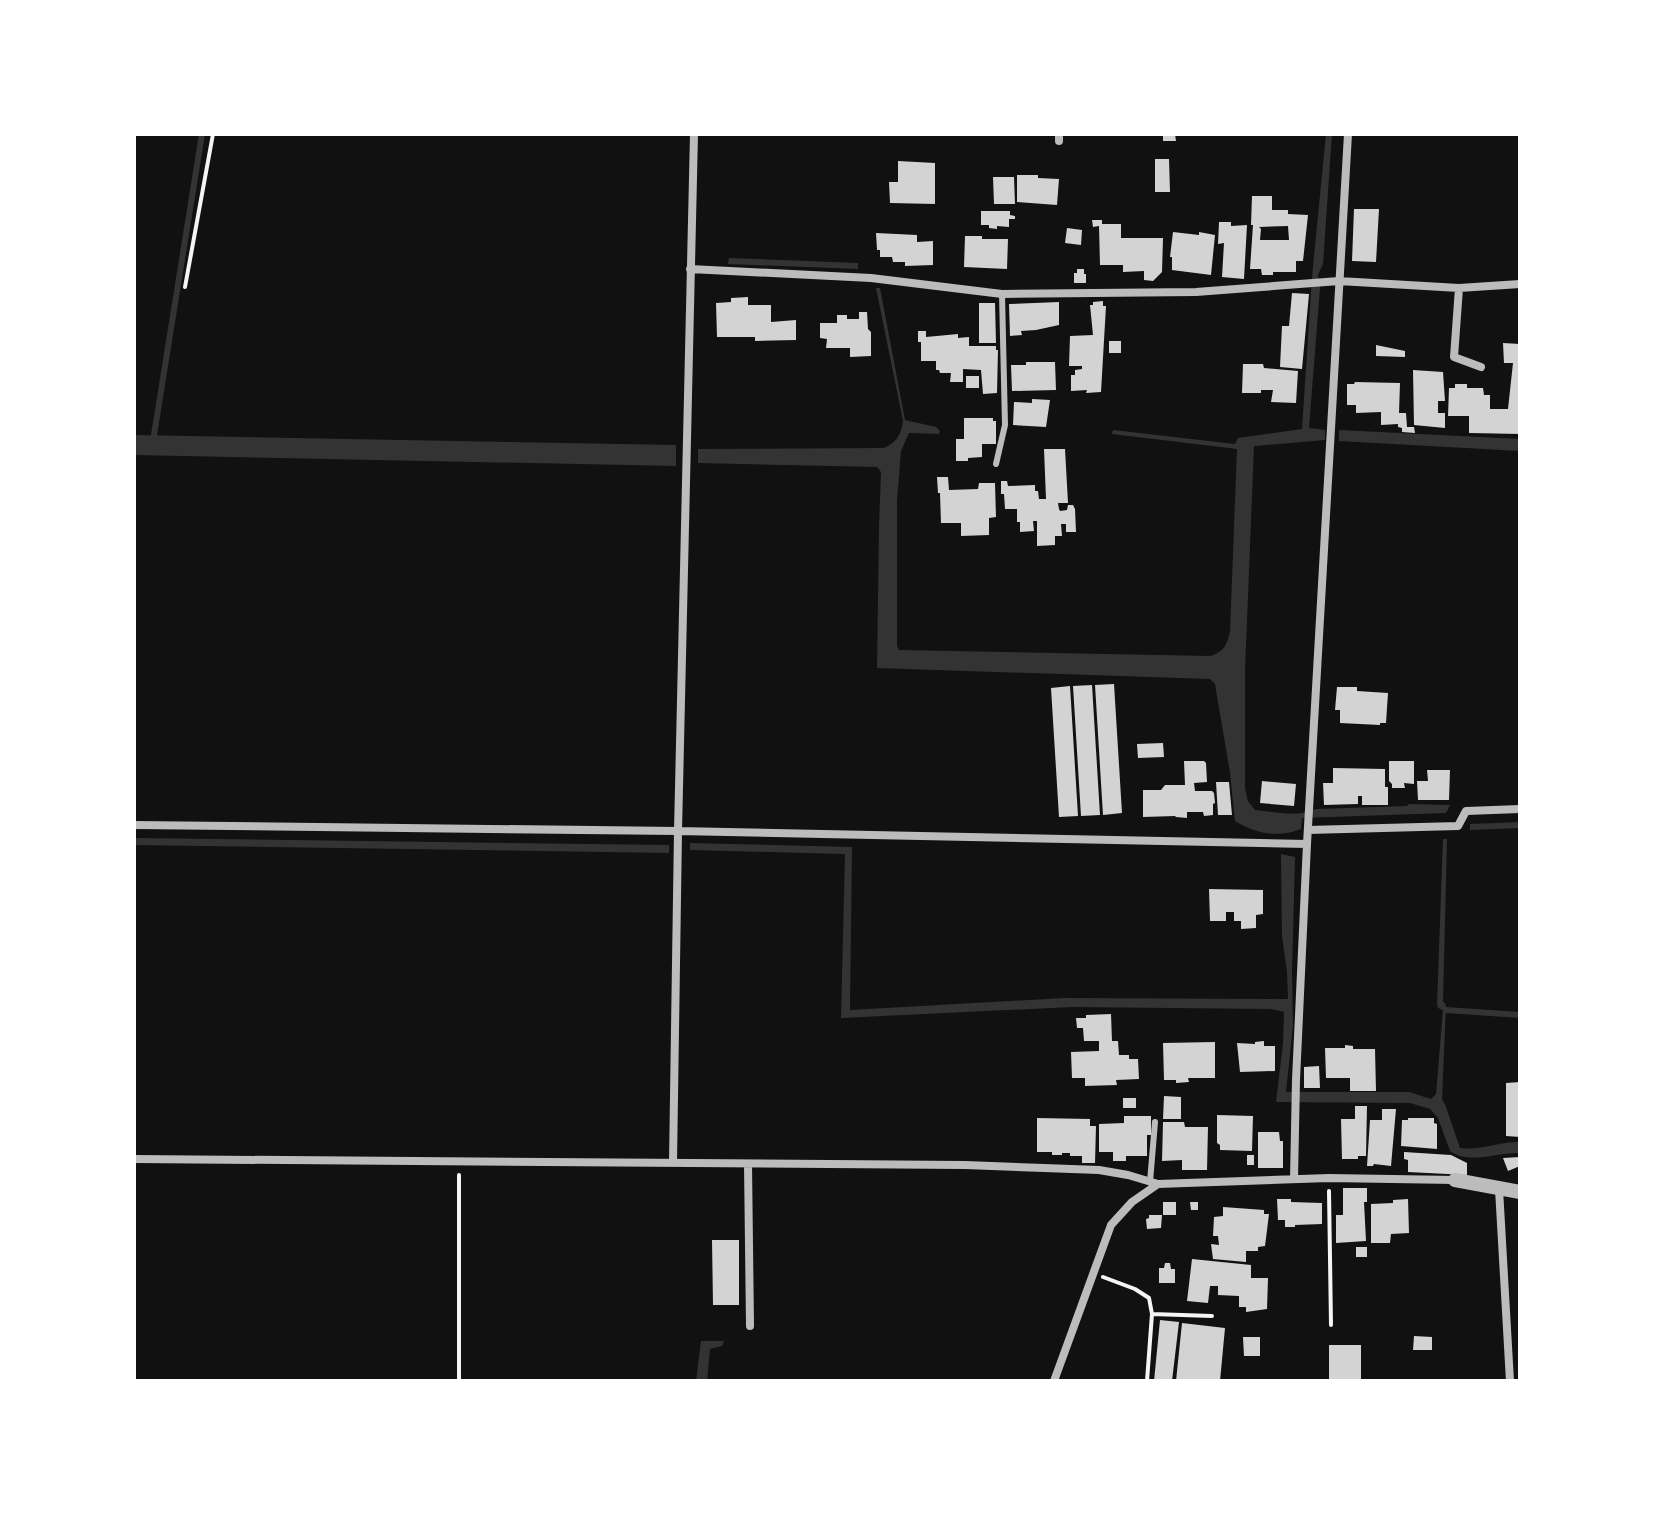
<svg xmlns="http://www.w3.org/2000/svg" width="1654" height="1515" viewBox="0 0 1654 1515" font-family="'Alegreya Sans',sans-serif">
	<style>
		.water { fill: #333 }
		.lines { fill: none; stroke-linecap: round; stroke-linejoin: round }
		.stream { stroke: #333; stroke-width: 6 }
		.building { fill: #d3d3d3; fill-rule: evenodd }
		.path { stroke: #f5f5f5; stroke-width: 4 }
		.service { stroke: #bcbcbc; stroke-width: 6 }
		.minor { stroke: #bcbcbc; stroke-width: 8 }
		.tertiary { stroke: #bcbcbc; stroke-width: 14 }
	</style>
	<rect width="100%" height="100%" fill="#111"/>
	<path class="water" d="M1326,134H1332L1323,264L1318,275L1320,288L1309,428L1325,430V440L1254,446L1245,671V788L1248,801L1255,810C1276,812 1297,818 1316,809L1407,806L1409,804L1450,805L1446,813L1302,818L1301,829C1278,838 1256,834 1235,821L1230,773L1215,684L1210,679L877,668L879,527L881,472L877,467L698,463V449L884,448C897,442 901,435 903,421L876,288H880L905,420L936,427L940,431L939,434L909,433L901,451L897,501V646L899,650L1211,656C1224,651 1227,645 1230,632L1237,449L1112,434L1113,430L1235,444L1238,438L1302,429L1312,277Z
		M729,258L858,263V269L728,264Z
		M1339,430L1520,439V451L1339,441Z
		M134,435L676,445V466L134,455Z
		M1520,822V828L1470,830V824Z
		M134,838L669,845V853L134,845Z
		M1443,839H1447L1443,1001L1446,1005L1442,1100L1445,1104L1460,1148C1482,1151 1500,1141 1520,1142V1153C1497,1152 1469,1165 1450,1151L1438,1118L1430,1109L1410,1103L1276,1102L1283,1043L1284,1012L1271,1009L1072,1007L841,1018L845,854L690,850V843L852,847L850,1010L1064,998L1288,999L1287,972L1282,936L1281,854L1295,857L1292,973L1293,1025L1286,1092H1409L1431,1099L1436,1094L1443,1010L1438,1008L1437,1004Z
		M701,1341H724L722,1346L710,1349L707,1381H696Z"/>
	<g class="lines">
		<path class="stream" d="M154,435L202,134
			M1446,1010L1520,1015"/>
	</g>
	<path class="building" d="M1163,134H1175L1176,141H1163Z
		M1155,159H1169L1170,192H1155Z
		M898,161L935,163V204L890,203L889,182H898Z
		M1017,175H1038V178L1059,179L1057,205L1017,202Z
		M993,177H1014L1015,204H994Z
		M1252,196H1272V210H1288V214L1308,215L1303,261H1296V272H1273V275H1262L1261,269H1250L1253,225H1251ZM1288,226L1289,240H1260L1261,229L1259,227Z
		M1354,209H1379L1376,262L1352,261Z
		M981,211H1010V215L1015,216V219H1009V227L997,226V229L989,228V225H981Z
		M1092,220H1102V224H1121V238H1163L1162,272L1153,281L1144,280V271L1123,272V265H1100L1099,226L1093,227Z
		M1219,222H1231V226L1247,225L1244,279L1222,277L1224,243L1218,244Z
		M1067,228L1082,230L1081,245L1065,243Z
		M1173,232L1199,235V232L1215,235L1211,275L1172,270V257H1170Z
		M876,233L917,235V242L933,241V265L905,266V262H893L892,257H880V250H877Z
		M965,236H982V239H1008L1007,269L964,267Z
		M1077,269H1084V274H1086V283H1074V273H1077Z
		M1292,293L1309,294L1302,369L1280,367L1282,326H1289Z
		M748,297V305H771V322L796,320V340L755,341V337H717L716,303L731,302V298Z
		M1103,301V306H1106L1101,392L1086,393L1087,390L1071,391V375H1075V370L1082,369V366H1069L1070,336L1093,335L1090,305H1093V302Z
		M1059,302V325L1036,330L1021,331L1022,335L1010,336L1009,304Z
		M979,303H995L996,343H979Z
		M859,312H867L868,329L871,332V356L850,357V348H826L827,339L820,338V323H837V315H847V319H859Z
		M918,331H926V337L958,334V338L969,337V346H996V350H998L997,393L983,394L981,370L963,369V382H950L951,373H940L939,370H936V361H921V342H918Z
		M1109,341H1121V353H1109Z
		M1503,343L1520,344V434L1469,433V416H1448L1449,388H1455V384H1467V388H1483L1484,395H1490V409H1508L1513,363H1504Z
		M1376,345L1405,351V357L1376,356Z
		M1026,362H1055L1056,390L1012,391L1011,365H1026Z
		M1243,364H1263L1264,368L1298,371L1296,403L1271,402L1273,390H1261V393H1242Z
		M1413,370L1443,372L1445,401H1438V413H1445V428L1414,425Z
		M966,376H979V388H966Z
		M1355,382L1400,383L1399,413H1406L1407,427H1414L1415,433L1402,432V428L1398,427V424L1381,425V412L1356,413V405H1347V384H1354Z
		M1032,399L1050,400L1046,427L1013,425L1014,402L1032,403Z
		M964,418H993V421H996V444H982V457L968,458V461H956V439H964Z
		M1044,449H1065L1068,503H1058L1059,509L1060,511L1067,510L1068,505H1073L1075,509L1076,532H1066V524H1061L1062,536H1055V545L1037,546V521H1033L1034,531L1020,532V522H1017V509H1005L1004,494H1001V481H1007L1008,486L1035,485V491H1038L1039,499H1046Z
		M937,477H948L949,490L978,489L979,483H995L996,517L989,518V535L961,536V523H941L940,493H938Z
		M1114,684L1122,813L1103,815L1095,685Z
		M1092,685L1100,815L1081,816L1073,686Z
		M1070,686L1078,816L1059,817L1051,688Z
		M1337,687H1357V691L1388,693L1386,723H1380V725L1340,723V710H1335Z
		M1163,743L1164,757L1138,758L1137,744Z
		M1184,761H1204L1206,763L1207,782L1194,783L1195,791H1212L1214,793L1215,803L1213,804V815L1204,816L1203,812H1187V818L1176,817L1175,816L1143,817V790H1161L1165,785H1185Z
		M1389,761H1414V784L1404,783L1405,788H1392V784L1389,781Z
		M1333,768L1385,769V787H1388V805H1362V796H1358V804L1324,805L1323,783H1333Z
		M1427,770H1450L1449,800H1418L1417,781H1428Z
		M1262,781L1296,784L1294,806L1260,803Z
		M1216,782H1229L1232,815H1218Z
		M1209,889L1263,890V914L1256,915V928L1241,929V921H1234V912H1226V921H1210Z
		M1111,1014L1112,1041H1118L1119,1055H1129V1059H1138L1139,1079L1116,1080L1117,1085L1085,1086V1078H1072L1071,1052L1099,1051V1041H1084L1083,1028H1077L1076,1018H1086V1015Z
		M1264,1041V1046H1275V1071L1240,1072L1237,1043L1255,1044V1042Z
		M1215,1042V1078H1188L1189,1082L1176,1083V1080H1164L1163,1043Z
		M1345,1045L1353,1046V1049H1375L1376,1091H1350V1078H1326L1325,1048H1345Z
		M1319,1066L1320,1088H1304V1067Z
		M1520,1082V1137L1506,1136V1083Z
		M1164,1096L1181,1097V1119H1163Z
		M1123,1098H1136V1108H1123Z
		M1355,1106H1367L1366,1156H1358V1159H1342L1341,1119H1355Z
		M1382,1109H1396L1391,1166L1374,1164L1373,1166H1367L1370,1120H1382Z
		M1217,1115L1253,1116L1252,1151L1220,1150V1145L1217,1143Z
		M1124,1116H1151V1135H1147V1156H1126V1161H1113V1152H1099V1124L1124,1123Z
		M1037,1118L1090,1119V1126H1096L1095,1163H1082V1156H1070V1153H1062V1155H1052V1152H1037Z
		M1408,1118H1434V1123L1437,1124V1149L1401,1146L1402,1120H1408Z
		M1163,1122H1184L1185,1127H1208L1207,1170H1182V1160L1162,1161Z
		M1258,1132H1279L1280,1141H1283V1168H1258Z
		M1404,1152L1451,1155L1467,1163V1175L1408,1172V1160L1404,1159Z
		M1247,1155H1254V1165H1247Z
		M1520,1157V1166L1508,1171L1503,1158Z
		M1343,1188H1367V1202H1364L1366,1241L1336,1243V1215H1343Z
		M1277,1199H1291V1202L1322,1203V1224L1295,1225V1227H1285V1220H1278Z
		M1408,1199L1409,1233L1391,1234L1390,1243H1371V1204L1393,1203V1200Z
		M1163,1202H1176V1215H1163Z
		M1190,1202H1198V1210H1191Z
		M1223,1207L1264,1210V1214H1269L1265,1246L1258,1247V1251H1246V1262L1213,1259L1211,1244L1219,1245L1218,1236H1213L1214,1217L1223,1216Z
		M1149,1215H1162L1161,1228L1147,1229L1146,1219L1149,1218Z
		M712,1240H739V1305H713Z
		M1356,1247H1367V1257H1356Z
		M1192,1259L1251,1265V1278H1268L1267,1309L1246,1312V1307H1239V1296L1218,1295V1286H1210L1208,1303L1187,1301Z
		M1165,1263H1170L1171,1269H1175V1283H1159V1268H1164Z
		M1160,1320L1179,1322L1172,1381H1154Z
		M1182,1323L1225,1328L1220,1381H1176Z
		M1414,1336L1432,1337V1350H1413Z
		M1243,1337H1260V1356H1244Z
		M1329,1345H1361V1379H1329Z"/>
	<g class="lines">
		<path class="path" d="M185,287L213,134
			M459,1175V1381
			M1329,1191L1331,1325
			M1103,1277L1135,1289L1149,1298L1152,1314L1147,1381
			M1152,1314L1212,1316"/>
		<path class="service" d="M996,464L1005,425L1002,294
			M1150,1182L1155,1122"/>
		<path class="minor" d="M1059,141V134
			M690,269L871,278L1002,294L1196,292L1339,281L1459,288L1520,284
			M1459,288L1454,357L1481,367
			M134,825L678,831L1307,844
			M1308,830L1458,826L1466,811L1520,809
			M134,1159L965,1165L1099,1170L1128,1175L1158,1184
			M673,1163L678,831L694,134
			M748,1164L750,1326
			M1294,1179L1296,1080L1307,844L1348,134
			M1499,1189L1510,1381
			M1054,1381L1111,1225L1132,1202L1158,1184L1329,1178L1455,1180"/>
		<path class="tertiary" d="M1455,1180L1520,1192"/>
	</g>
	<rect width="1654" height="1515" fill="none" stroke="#ffffff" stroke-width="272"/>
</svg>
